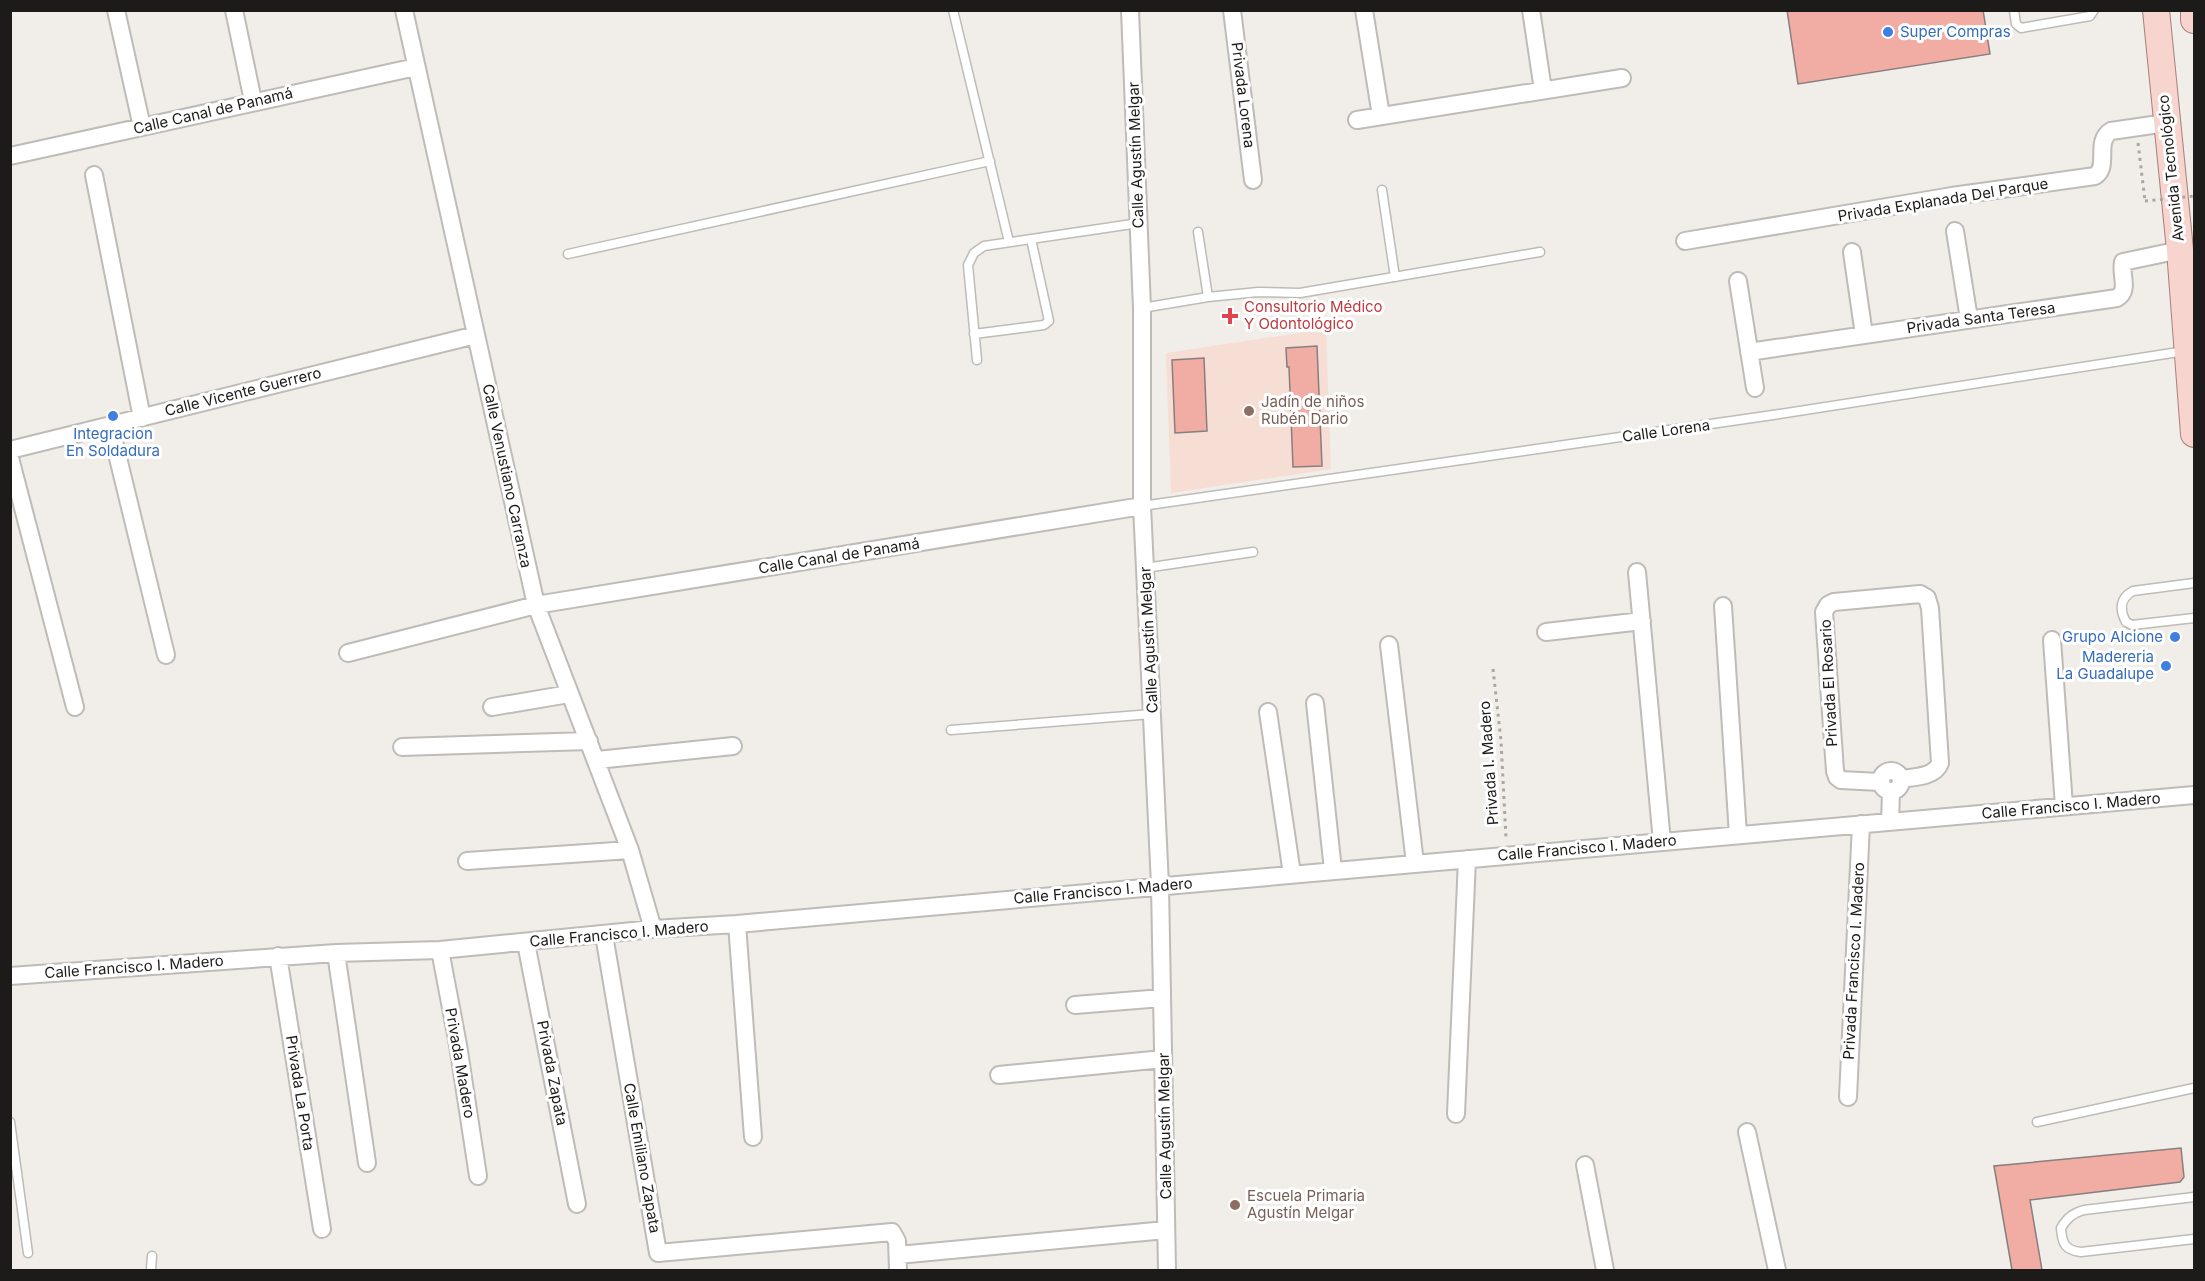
<svg xmlns="http://www.w3.org/2000/svg" width="2205" height="1281" viewBox="0 0 2205 1281" font-family="Inter,sans-serif">
	<style>
		.education { fill: #f6ded5 }
		.building { fill: #f1ada4; stroke: #857f7e; stroke-width: 1.5 }
		.lines { fill: none; stroke-linecap: round; stroke-linejoin: round }
		.lane-casing { stroke: #bfbbb6; stroke-width: 11 }
		.street-casing { stroke: #bfbbb6; stroke-width: 20 }
		.primary-casing { stroke: #a78178; stroke-width: 28 }
		.path { stroke: #aaa7a3; stroke-width: 3; stroke-dasharray: 3 4.5; stroke-linecap: butt }
		.lane { stroke: #fff; stroke-width: 8 }
		.street { stroke: #fff; stroke-width: 16 }
		.primary { stroke: #f7d4cd; stroke-width: 26 }
		.path-bridge { stroke: #aaa7a3; stroke-width: 3; stroke-dasharray: 3 4.5; stroke-linecap: butt }
		.shop-dot { fill: #3f7fe0; stroke: #fff; stroke-width: 2 }
		.health-dot { fill: #e0444e; stroke: #fff; stroke-width: 2 }
		.education-dot { fill: #8d6e63; stroke: #fff; stroke-width: 2 }
		.labels { text-anchor: middle; stroke-width: 6; stroke-linejoin: round; paint-order: stroke }
		.shop-label { font-size: 15px; fill: #366cbe; stroke: #fff; text-anchor: end }
		.street-label { font-size: 15px; fill: #1c1b19; stroke: #fff }
		.health-label { font-size: 15px; fill: #be3a42; stroke: #fff; text-anchor: start }
		.education-label { font-size: 15px; fill: #785e54; stroke: #fff; text-anchor: start }
	</style>
	<rect width="100%" height="100%" fill="#f1ede8"/>
	<path class="education" d="M1326,329L1331,469L1171,493L1166,353Z"/>
	<path class="building" d="M1787,10H1983L1990,54L1798,84Z
		M1317,346L1322,466L1293,467L1289,367H1287L1286,348Z
		M1204,358L1207,431L1175,433L1172,360Z
		M2181,1148L2184,1177L2180,1182L2030,1200L2042,1270H2012L1994,1166Z"/>
	<g class="lines">
		<g class="lane-casing">
			<path id="lane" d="M953,10L1009,242
				M2014,10L2016,24L2021,28L2090,16L2094,10
				M1382,190L1395,277
				M1198,232L1208,297
				M568,254L990,161
				M1142,308L1208,297L1258,292L1300,293L1540,252
				M974,334L1044,325L1049,321L1031,239
				M977,360L968,265L974,253L984,246L1139,223
				M1142,506L1773,415L2185,351
				M1145,568L1253,552
				M2194,583L2133,591C2120,598 2119,609 2126,622L2132,625L2194,618
				M951,730L1152,714
				M10,1122L28,1253
				M2037,1122L2194,1088
				M2194,1197L2084,1210C2073,1213 2067,1218 2061,1228C2062,1244 2065,1250 2081,1252L2194,1239
				M151,1270L152,1256"/>
		</g>
		<g class="street-casing">
			<path id="street" d="M116,10L142,127
				M234,10L253,101
				M404,10L536,605L630,850L653,929
				M1130,10L1142,308V506L1160,885L1167,1270
				M1232,10L1253,180
				M1364,10L1381,116
				M1531,10L1543,90
				M1357,120L1622,78
				M10,156L416,67
				M94,175L142,418
				M1955,231L1969,319
				M1685,241L1952,196L2095,176C2110,167 2094,141 2111,131L2166,123
				M1852,252L1864,335
				M1738,281L1755,388
				M1749,352L2117,298C2130,290 2120,275 2123,262L2180,250
				M110,425L166,655
				M10,450L476,335
				M10,458L75,707
				M1637,572L1662,842
				M1723,606L1738,835
				M1546,632L1642,621
				M2052,640L2064,806
				M1389,645L1415,863
				M348,653L536,605L1142,506
				M1315,703L1333,870
				M492,707L569,694
				M1268,712L1292,874
				M402,747L589,741
				M597,760L733,746
				M1881 781a10 10 0 1 1 20 0a10 10 0 1 1-20 0Z
				M1880,782L1841,780L1837,777L1835,771L1824,612L1828,605L1834,602L1920,594L1927,598L1930,608L1940,763C1935,777 1914,777 1901,779
				M1890,822L1891,792
				M467,861L630,850
				M737,924L753,1137
				M604,935L658,1253L892,1232L897,1241L898,1270
				M526,943L577,1204
				M440,950L458,1045L478,1176
				M336,953L367,1163
				M278,956L322,1229
				M10,976L336,953L440,950L653,929L737,924L2194,795
				M1075,1005L1162,998
				M999,1075L1163,1059
				M1848,1097L1861,824
				M1456,1114L1467,859
				M1747,1132L1777,1270
				M1585,1165L1605,1270
				M898,1255L1166,1230"/>
		</g>
		<g class="primary-casing">
			<path id="primary" d="M2156,10L2180,250L2194,434
				M2194,10V20"/>
		</g>
		<path class="path" d="M2138,143L2145,201
			M1493,669L1501,741L1506,838"/>
		<use href="#lane" class="lane"/>
		<use href="#street" class="street"/>
		<use href="#primary" class="primary"/>
		<path class="path-bridge" d="M2145,201L2194,196"/>
	</g>
	<g class="shop-dot">
		<circle cx="1888" cy="32" r="6"/>
		<circle cx="113" cy="416" r="6"/>
		<circle cx="2175" cy="637" r="6"/>
		<circle cx="2166" cy="666" r="6"/>
	</g>
	<path class="health-dot" d="M1227 307h6v6h6v6h-6v6h-6v-6h-6v-6h6z"/>
	<g class="education-dot">
		<circle cx="1249" cy="411" r="6"/>
		<circle cx="1235" cy="1205" r="6"/>
	</g>
	<g class="labels">
		<g class="shop-label">
			<text x="1900" y="37" text-anchor="start">Super Compras</text>
			<text x="113" y="439" text-anchor="middle">Integracion<tspan x="113" dy="17">En Soldadura</tspan></text>
			<text x="2163" y="642">Grupo Alcione</text>
			<text x="2154" y="662">Madereria<tspan x="2154" dy="17">La Guadalupe</tspan></text>
		</g>
		<g class="street-label">
			<text transform="translate(1243 95) rotate(83)" y="5">Privada Lorena</text>
			<text transform="translate(213 111) rotate(-13)" y="5">Calle Canal de Panamá</text>
			<text transform="translate(1136 155) rotate(-92)" y="5">Calle Agustín Melgar</text>
			<text transform="translate(2171 168) rotate(-96)" y="5">Avenida Tecnológico</text>
			<text transform="translate(1943 200) rotate(-9)" y="5">Privada Explanada Del Parque</text>
			<text transform="translate(1981 318) rotate(-8)" y="5">Privada Santa Teresa</text>
			<text transform="translate(243 392) rotate(-14)" y="5">Calle Vicente Guerrero</text>
			<text transform="translate(1666 431) rotate(-8)" y="5">Calle Lorena</text>
			<text transform="translate(507 476) rotate(78)" y="5">Calle Venustiano Carranza</text>
			<text transform="translate(839 556) rotate(-9)" y="5">Calle Canal de Panamá</text>
			<text transform="translate(1149 640) rotate(-93)" y="5">Calle Agustín Melgar</text>
			<text transform="translate(1829 683) rotate(-93)" y="5">Privada El Rosario</text>
			<text transform="translate(1489 763) rotate(-94)" y="5">Privada I. Madero</text>
			<text transform="translate(2071 806) rotate(-5)" y="5">Calle Francisco I. Madero</text>
			<text transform="translate(1587 848) rotate(-5)" y="5">Calle Francisco I. Madero</text>
			<text transform="translate(1103 891) rotate(-5)" y="5">Calle Francisco I. Madero</text>
			<text transform="translate(619 934) rotate(-5)" y="5">Calle Francisco I. Madero</text>
			<text transform="translate(1854 961) rotate(-87)" y="5">Privada Francisco I. Madero</text>
			<text transform="translate(134 967) rotate(-4)" y="5">Calle Francisco I. Madero</text>
			<text transform="translate(460 1063) rotate(80)" y="5">Privada Madero</text>
			<text transform="translate(552 1073) rotate(79)" y="5">Privada Zapata</text>
			<text transform="translate(300 1093) rotate(81)" y="5">Privada La Porta</text>
			<text transform="translate(1165 1126) rotate(-91)" y="5">Calle Agustín Melgar</text>
			<text transform="translate(642 1158) rotate(80)" y="5">Calle Emiliano Zapata</text>
		</g>
		<g class="health-label">
			<text x="1244" y="312">Consultorio Médico<tspan x="1244" dy="17">Y Odontológico</tspan></text>
		</g>
		<g class="education-label">
			<text x="1261" y="407">Jadín de niños<tspan x="1261" dy="17">Rubén Dario</tspan></text>
			<text x="1247" y="1201">Escuela Primaria<tspan x="1247" dy="17">Agustín Melgar</tspan></text>
		</g>
	</g>
	<rect width="2205" height="1281" fill="none" stroke="#1c1b19" stroke-width="24"/>
</svg>
